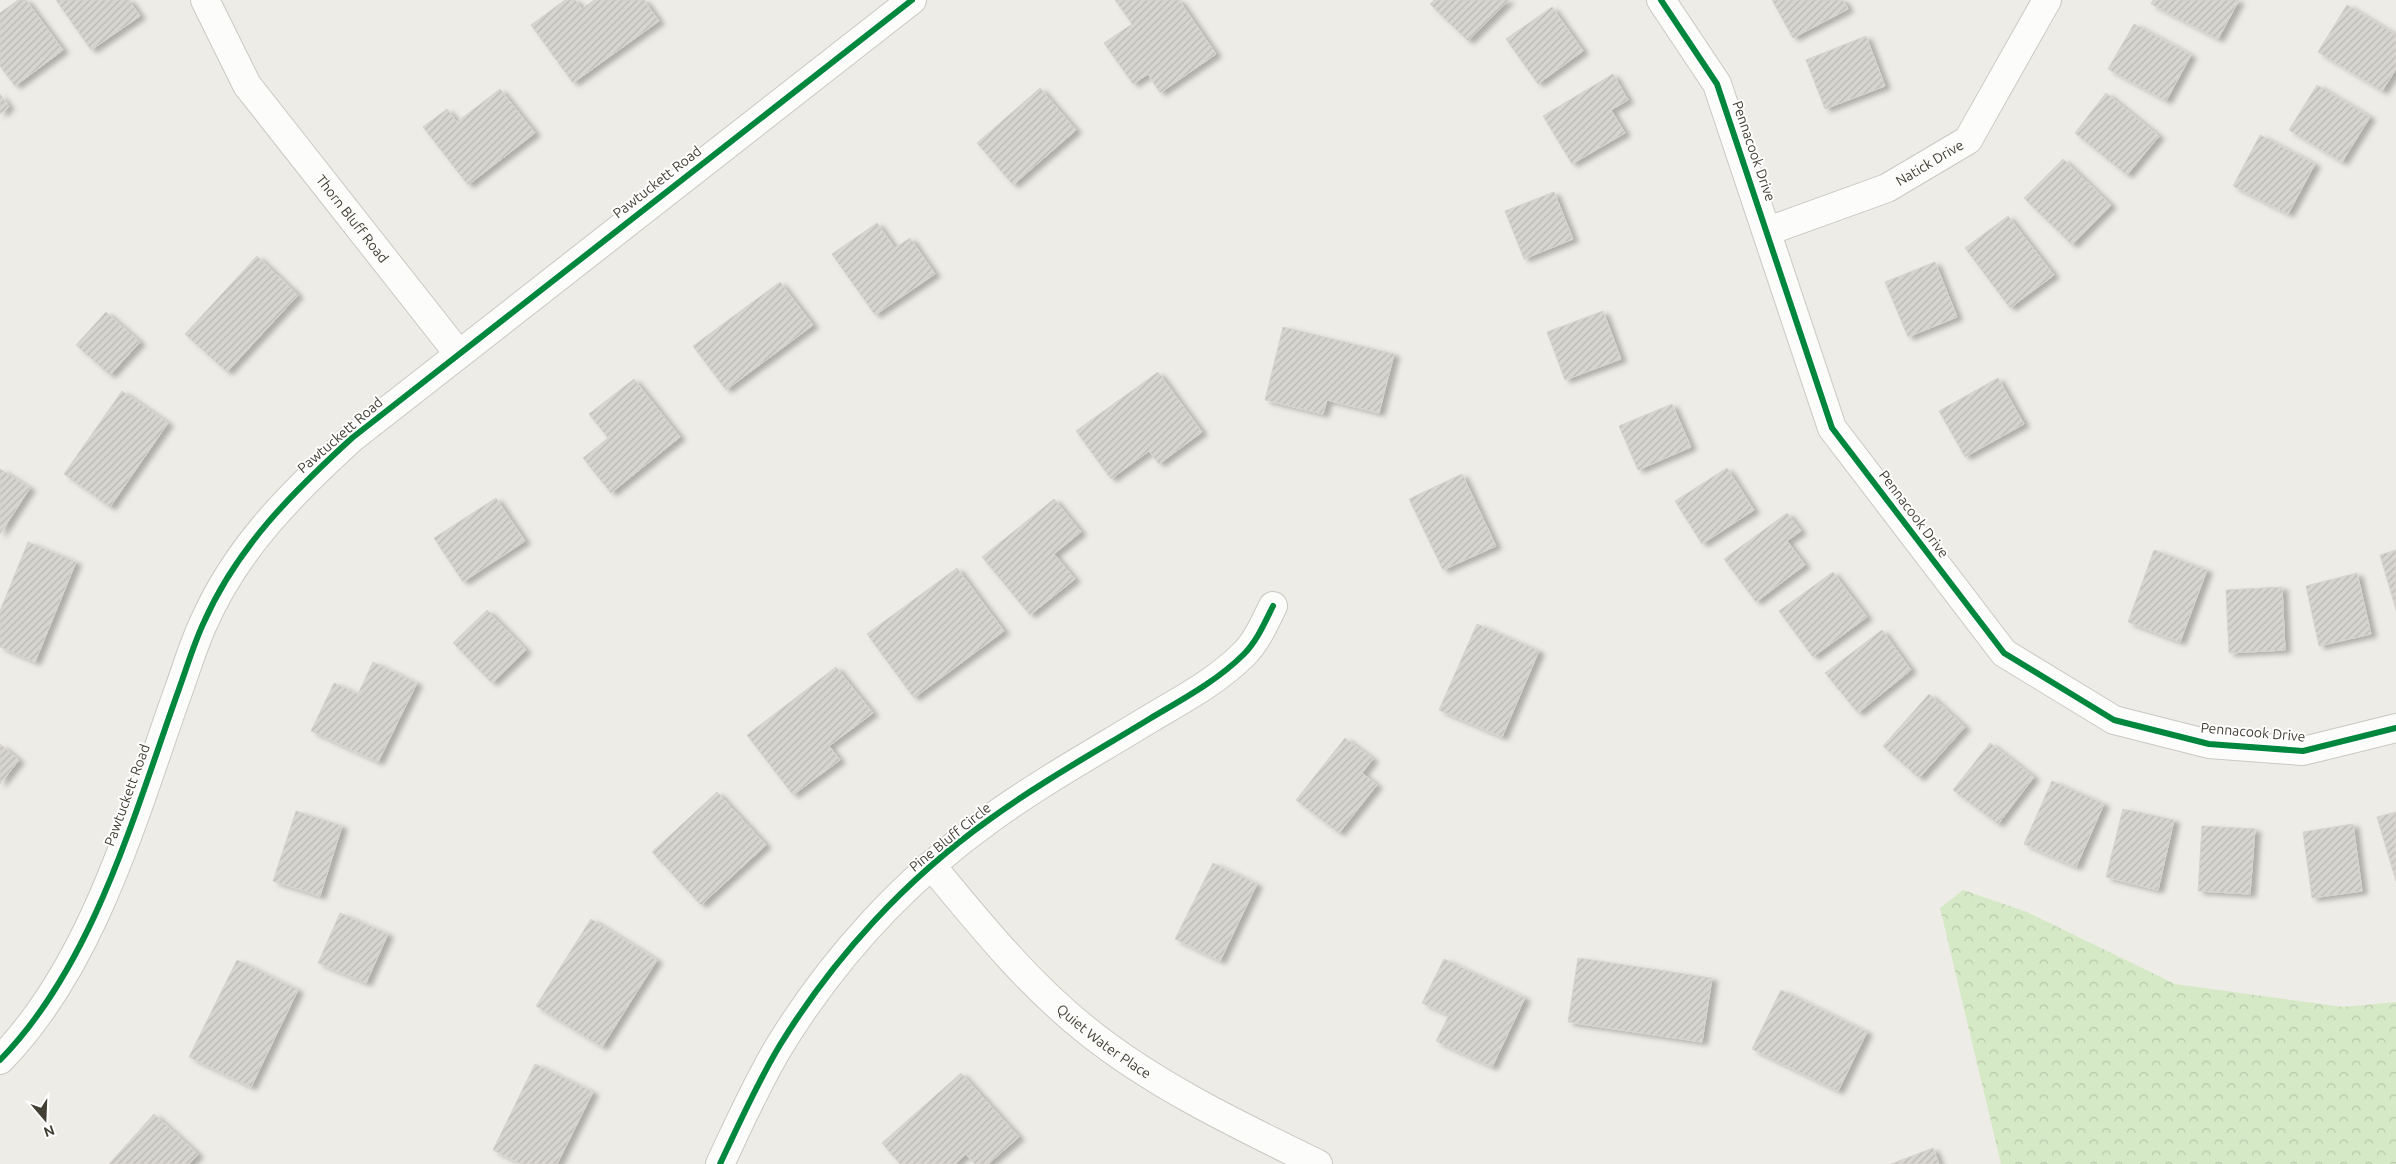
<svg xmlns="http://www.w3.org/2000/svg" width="2396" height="1164" viewBox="0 0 2396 1164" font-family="Ubuntu,sans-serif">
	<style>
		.forest { fill: url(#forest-crowns) }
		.building { fill: url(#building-hatch); stroke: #d6d4cc; filter: url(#shadow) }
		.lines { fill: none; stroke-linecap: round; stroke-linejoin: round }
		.minor-casing { stroke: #cac8c2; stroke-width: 30 }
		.minor { stroke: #fcfcfb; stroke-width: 28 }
		.cycleway-casing { stroke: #fff; stroke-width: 9 }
		.cycleway { stroke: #00873e; stroke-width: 6 }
		.labels { text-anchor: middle; stroke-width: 4; stroke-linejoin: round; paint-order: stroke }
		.street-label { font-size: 14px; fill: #433f33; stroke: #fff }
	</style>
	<defs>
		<pattern id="forest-crowns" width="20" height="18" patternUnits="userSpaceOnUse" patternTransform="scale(1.25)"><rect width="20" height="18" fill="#d5e9c6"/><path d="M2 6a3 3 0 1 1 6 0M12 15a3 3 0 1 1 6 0" fill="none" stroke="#b8c9ab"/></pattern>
		<pattern id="building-hatch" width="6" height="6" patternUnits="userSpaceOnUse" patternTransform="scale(1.25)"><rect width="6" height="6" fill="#d7d5cf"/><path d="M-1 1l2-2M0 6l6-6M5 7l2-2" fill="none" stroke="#bab8b2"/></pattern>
		<filter id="shadow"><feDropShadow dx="5.5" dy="3" stdDeviation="2.5" flood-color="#0004"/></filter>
	</defs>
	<rect width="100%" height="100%" fill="#eeece6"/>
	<path class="forest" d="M1963,890L2027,912L2175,984L2343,1007L2396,1002V1164H2001L1940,908Z"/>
	<path class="building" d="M18,0H26L63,50L15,86L0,66V13Z
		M56,0H129L140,16L91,50Z
		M565,0H575L582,9L594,0H644L659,21L573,83L531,25Z
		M1115,0H1179L1216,54L1160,93L1148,74L1133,84L1104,43L1132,24Z
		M1434,0H1509L1468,41L1430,4Z
		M1772,0H1843L1848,9L1793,38Z
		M2153,0H2239L2218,39L2151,4Z
		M2347,5L2396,35V69L2382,91L2318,52Z
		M1552,7L1583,51L1538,84L1506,39Z
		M2134,24L2191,55L2166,101L2108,69Z
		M1866,36L1885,86L1825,109L1806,60Z
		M1613,74L1628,100L1611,110L1625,133L1572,164L1543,116Z
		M2317,85L2370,117L2342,162L2289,130Z
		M1040,88L1076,130L1013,185L977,143Z
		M500,89L535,133L468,185L423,127L447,109L457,122Z
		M2106,93L2159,136L2127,175L2075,133Z
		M0,94L9,107L0,114Z
		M2260,135L2315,164L2288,214L2233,186Z
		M2063,159L2111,205L2072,245L2024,198Z
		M1554,192L1573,239L1524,259L1505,211Z
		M2008,216L2054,275L2010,308L1965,248Z
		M877,223L895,248L910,238L935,274L875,315L832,254Z
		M257,256L298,295L227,372L185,334Z
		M1935,262L1957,317L1908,337L1885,282Z
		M780,282L813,325L726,390L693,346Z
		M1603,311L1621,359L1565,380L1547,332Z
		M106,312L140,342L110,375L76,345Z
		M1283,327L1394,354L1379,413L1327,400L1323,414L1265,400Z
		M1158,372L1202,432L1159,464L1149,451L1111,479L1076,431Z
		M1998,378L2024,424L1965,457L1939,411Z
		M634,379L680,437L611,493L583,458L608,438L589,414Z
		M122,391L168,423L110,507L64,474Z
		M1672,404L1691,447L1638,470L1619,426Z
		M1727,468L1754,510L1702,544L1675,501Z
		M0,469L30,488L0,534Z
		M1462,474L1496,546L1443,570L1409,499Z
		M496,498L525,541L463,582L434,538Z
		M1054,499L1081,532L1054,554L1075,579L1030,615L982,557Z
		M1787,513L1801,531L1787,541L1805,565L1756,602L1724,559Z
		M28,542L76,562L35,662L0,647V611Z
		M2154,550L2207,570L2180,642L2128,622Z
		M2396,550V610L2380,555Z
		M957,568L1004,631L914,698L867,634Z
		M1833,572L1867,617L1813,657L1779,611Z
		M2357,573L2371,634L2319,646L2306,586Z
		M2282,587L2285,650L2229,653L2226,590Z
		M487,610L526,650L492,683L453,643Z
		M1477,624L1539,651L1502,737L1439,710Z
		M1882,630L1911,670L1858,713L1825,673Z
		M373,662L417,683L378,762L311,731L334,683L358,694Z
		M836,667L873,713L829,746L840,760L793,795L747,735Z
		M1929,694L1965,727L1919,778L1883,746Z
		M1345,738L1373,759L1362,773L1377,785L1339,833L1296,800Z
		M1990,743L2034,777L1998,824L1953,790Z
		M0,744L19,760L0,784Z
		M2052,781L2104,804L2076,867L2024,844Z
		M717,792L766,845L701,905L652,852Z
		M2123,809L2174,820L2158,890L2106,877Z
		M296,811L342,826L320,896L273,881Z
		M2396,812V881L2377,817Z
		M2353,824L2362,891L2312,898L2303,832Z
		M2202,826L2255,829L2250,894L2198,891Z
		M1213,863L1257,884L1220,961L1175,939Z
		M340,913L388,934L366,983L318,963Z
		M591,919L657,960L602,1047L536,1006Z
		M1578,958L1712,978L1702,1042L1568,1022Z
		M1444,959L1525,998L1492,1067L1436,1041L1449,1015L1422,1003Z
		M237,960L298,990L251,1087L189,1057Z
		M1781,990L1867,1032L1838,1091L1752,1049Z
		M535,1064L593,1092L557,1164H521L493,1150Z
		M961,1073L1019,1137L988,1164H975L966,1154L955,1164H900L882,1143Z
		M154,1114L198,1154L189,1164H109Z
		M1933,1148L1939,1164H1891Z"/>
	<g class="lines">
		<g class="minor-casing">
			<g id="minor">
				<path id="s1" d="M205,0L247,85L458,353"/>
				<path d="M1661,0L1717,84L1832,428L2004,653L2114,720L2209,744L2303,751L2396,728"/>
				<path id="s2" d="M1768,231L1887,188L1968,140L2047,0"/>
				<path id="s3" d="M931,865C979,923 1027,983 1086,1030C1154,1085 1240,1126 1318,1164"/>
				<path d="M0,1060C94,964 134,814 179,689C187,667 194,643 204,622C237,547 293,492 352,438L912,0"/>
				<path d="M720,1164C739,1124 757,1083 780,1045C834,957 906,879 990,819C1041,782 1097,751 1151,718C1183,699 1217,681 1244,654C1257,641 1265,622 1273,606"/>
			</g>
		</g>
		<use href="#minor" class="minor"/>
		<g class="cycleway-casing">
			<path id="cycleway" d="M1661,0L1717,84L1832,428L2004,653L2114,720L2209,744L2303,751L2396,728
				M0,1060C94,964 134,814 179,689C187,667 194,643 204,622C237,547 293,492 352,438L912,0
				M720,1164C739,1124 757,1083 780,1045C834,957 906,879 990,819C1041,782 1097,751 1151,718C1183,699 1217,681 1244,654C1257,641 1265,622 1273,606"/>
		</g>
		<use href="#cycleway" class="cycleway"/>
	</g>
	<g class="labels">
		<g class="street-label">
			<text transform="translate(1754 151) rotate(71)" y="5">Pennacook Drive</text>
			<text dy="5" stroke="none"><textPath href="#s2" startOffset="176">Natick Drive</textPath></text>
			<text transform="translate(657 182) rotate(-38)" y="5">Pawtuckett Road</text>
			<text dy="5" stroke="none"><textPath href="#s1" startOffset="265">Thorn Bluff Road</textPath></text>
			<text transform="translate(340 435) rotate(-41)" y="5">Pawtuckett Road</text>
			<text transform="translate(1914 514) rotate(53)" y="5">Pennacook Drive</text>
			<text transform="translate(2253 732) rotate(5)" y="5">Pennacook Drive</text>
			<text transform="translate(127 795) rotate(-70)" y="5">Pawtuckett Road</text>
			<text transform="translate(950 837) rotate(-39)" y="5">Pine Bluff Circle</text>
			<text dy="5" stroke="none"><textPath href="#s3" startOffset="248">Quiet Water Place</textPath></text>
		</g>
	</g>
	<g transform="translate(45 1119) rotate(161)" stroke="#ffffff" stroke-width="4" paint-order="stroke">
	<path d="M0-4L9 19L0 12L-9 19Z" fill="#433f33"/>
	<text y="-8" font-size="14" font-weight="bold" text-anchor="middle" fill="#433f33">N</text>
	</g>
</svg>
